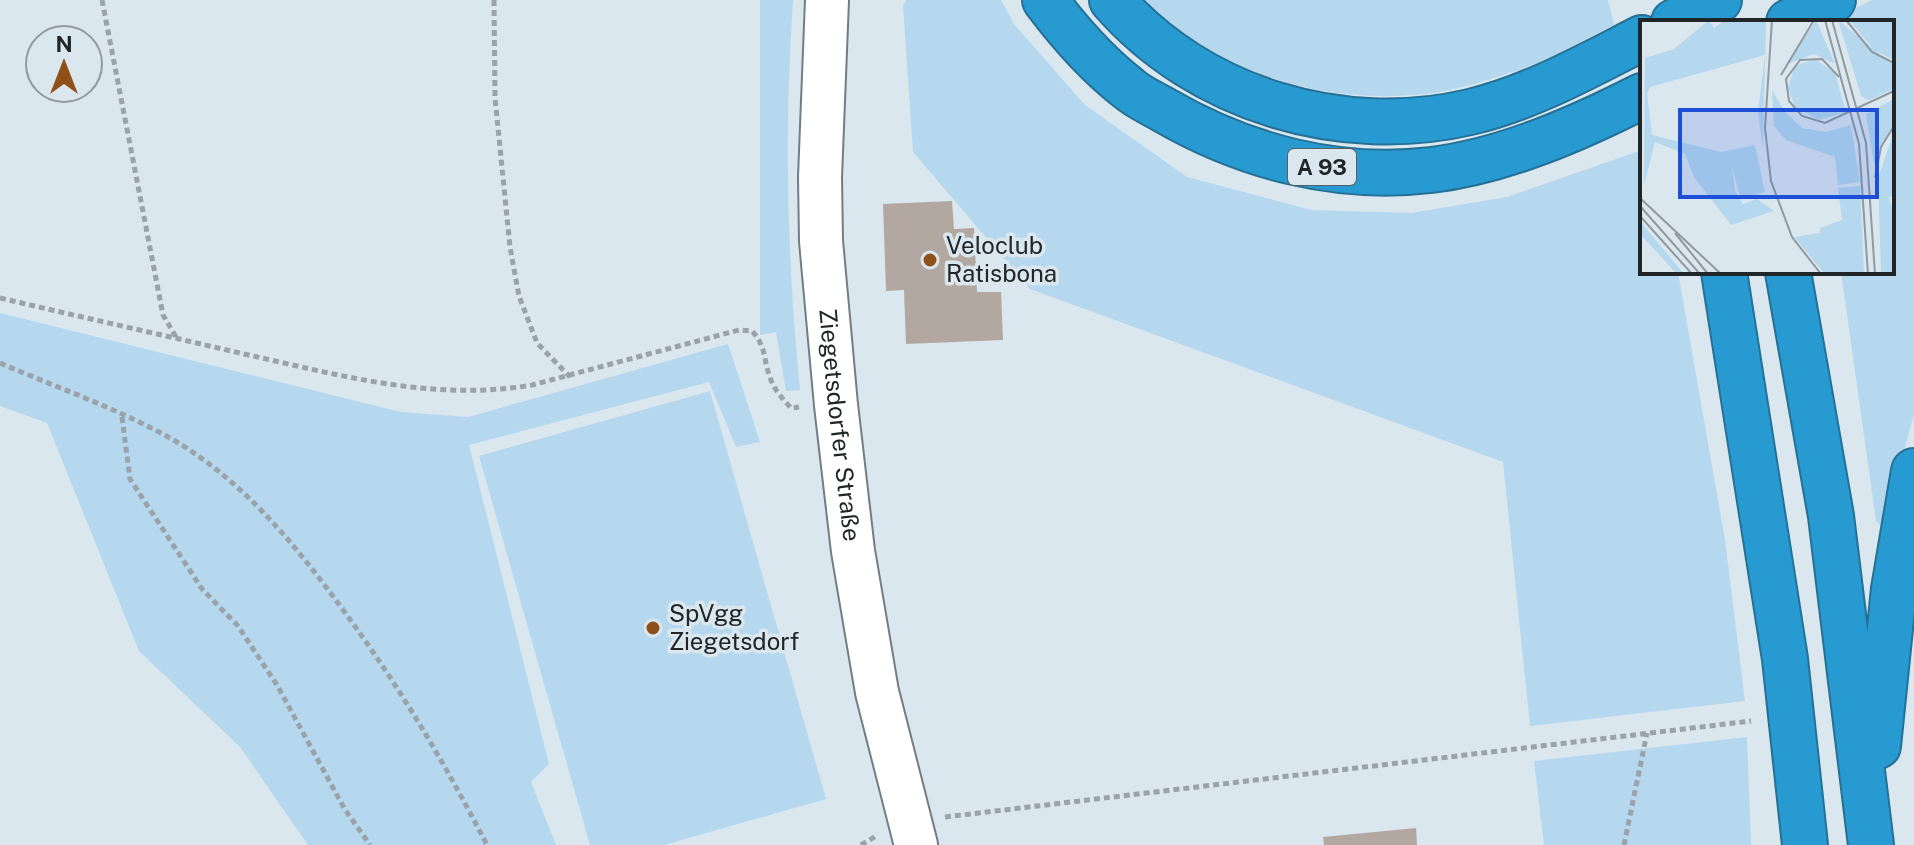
<svg xmlns="http://www.w3.org/2000/svg" width="1914" height="845" viewBox="0 0 1914 845" font-family="'Public Sans',sans-serif">
	<style>
		.green { fill: #b5d8ee }
		.building { fill: #b3a8a1 }
		.lines { fill: none; stroke-linecap: round; stroke-linejoin: round }
		.tertiary-casing { stroke: #727d84; stroke-width: 46 }
		.motorway-casing { stroke: #257196; stroke-width: 48 }
		.path { stroke: #99a3a9; stroke-width: 5; stroke-dasharray: 6 4; stroke-linecap: butt }
		.tertiary { stroke: #fff; stroke-width: 42 }
		.motorway { stroke: #289ad2; stroke-width: 44 }
		.poi-dot { fill: #905119; stroke: #dbe7ef; stroke-width: 3 }
		.labels { text-anchor: middle; stroke-width: 7; stroke-linejoin: round; paint-order: stroke }
		.shield { fill: #dbe7ef; stroke: #585f64; stroke-width: 2 }
		.shield-label { font-size: 22px; font-weight: bold; fill: #202528 }
		.poi-label { font-size: 24px; fill: #202528; stroke: #dbe7ef; text-anchor: start }
		.street-label { font-size: 24px; fill: #202528; stroke: #dbe7ef }
		.inset-road { fill: none; stroke: #90999f; stroke-width: 2 }
		.view { fill: #1d4ed8; fill-opacity: 0.15; stroke: #1d4ed8; stroke-width: 4 }
		.inset-edge { fill: none; stroke: #202528; stroke-width: 4 }
	</style>
	<rect width="100%" height="100%" fill="#dbe7ef"/>
	<path class="green" d="M760,0H793C784,131 787,260 800,390L786,391L776,332L760,335Z
		M907,0H1001L1014,24L1085,105L1187,177L1311,210L1411,213L1507,197L1642,150V272H1678L1725,540L1745,701L1530,726L1503,462L1030,289L913,152L903,5Z
		M1144,0H1608L1614,25C1585,39 1556,57 1525,68C1495,78 1457,91 1425,94C1323,105 1217,73 1144,0Z
		M1872,0H1914V414L1883,528L1876,521L1841,272H1892V22H1829Z
		M0,313L401,412L468,417L728,344L760,442L736,447L709,382L469,445L549,764L531,782L556,845H308L240,747L139,651L47,423L0,406Z
		M710,391L826,799L664,845H590L479,456Z
		M1747,737L1751,845H1544L1534,761Z"/>
	<path class="building" d="M952,201L954,229L974,228L977,292H1001L1003,340L906,344L904,290L886,291L883,204Z
		M1416,828L1417,845H1324L1323,837Z"/>
	<g class="lines">
		<g class="tertiary-casing">
			<g id="tertiary">
				<path id="s1" d="M827,0L820,177L821,241L836,405L853,551L877,692L916,845"/>
			</g>
		</g>
		<g class="motorway-casing">
			<path id="motorway" d="M1045,0C1069,32 1096,63 1128,88C1138,97 1152,103 1164,110C1245,157 1337,181 1431,170C1504,161 1577,129 1642,96
				M1112,0C1199,100 1342,142 1470,112C1530,98 1587,66 1642,38
				M1674,22L1719,0
				M1789,22L1833,0
				M1724,272L1785,659L1805,845
				M1788,272L1831,516L1871,845
				M1878,746L1894,589L1914,471"/>
		</g>
		<path class="path" d="M102,0L163,315L176,337
			M494,0L495,98L510,247L519,296L537,343L570,377
			M0,298C81,317 163,335 244,354C339,375 434,402 532,385L739,330L752,331C767,347 763,361 771,380C775,391 783,399 791,408L799,407
			M0,363C58,388 122,410 177,442C244,483 292,541 338,603C396,681 442,758 487,845
			M122,417L130,479L202,589L238,626L277,685L344,808L370,845
			M945,817L1751,721
			M861,845L878,835
			M1624,845L1647,733"/>
		<use href="#tertiary" class="tertiary"/>
		<use href="#motorway" class="motorway"/>
	</g>
	<g class="poi-dot">
		<circle cx="930" cy="260" r="8"/>
		<circle cx="653" cy="628" r="8"/>
	</g>
	<g class="labels">
		<rect class="shield" x="1288" y="149" width="68" height="36" rx="6"/>
		<g class="shield-label">
			<text x="1322" y="175">A 93</text>
		</g>
		<g class="poi-label">
			<text x="946" y="254">Veloclub<tspan x="946" dy="28">Ratisbona</tspan></text>
			<text x="669" y="622">SpVgg<tspan x="669" dy="28">Ziegetsdorf</tspan></text>
		</g>
		<g class="street-label">
			<text dy="8" stroke="none"><textPath href="#s1" startOffset="426">Ziegetsdorfer Straße</textPath></text>
		</g>
	</g>
	<g transform="translate(1640 20)">
		<rect width="254" height="254" fill="#dbe7ef"/>
		<path d="M69,0L74,8L85,0H126L123,130L118,92L125,35L10,67L7,73L12,115L81,132L115,125L125,172L101,179L92,147L95,171L103,184L117,179L134,191L91,205L54,157L45,134L15,122L4,165L5,38L34,29ZM176,0L195,44L174,34L148,44ZM198,0L254,46V69L229,80L221,76ZM209,0H254V40L234,30ZM175,39L195,53L206,92L179,100L155,87L148,68L155,46ZM132,70L145,92L162,108L186,112L211,105L220,162L198,165L195,137L146,120L134,106ZM254,79V102L234,144L226,94ZM254,112V175L249,178L252,187L254,177V254H241L238,158ZM220,166L224,254H185L154,217L180,213V208L202,200L198,168ZM0,202L4,206L44,254H37L0,214Z" fill="#b5d8ee"/>
		<path class="inset-road" d="M132,0L125,108L131,161L152,217L181,254M185,0L219,124L228,254M192,0L226,123L235,254M206,0L232,32L254,43M141,55L174,0M199,57L182,39L160,40L146,59L149,81L162,96L185,103L254,71M235,158L241,127L254,106M0,178L81,254M0,186L60,254M0,196L52,254M35,213L68,254"/>
		<path class="view" d="M40,90H237V177H40Z"/>
		<rect width="254" height="254" class="inset-edge"/>
	</g>
	<g transform="translate(64 64)"><circle r="38" fill="#dbe7ef" stroke="#90999f" stroke-width="2"/>
	<path d="M0-6L14 30L0 20L-14 30Z" fill="#905119"/>
	<text y="-12" font-size="22" font-weight="bold" text-anchor="middle" fill="#202528">N</text>
	</g>
</svg>
